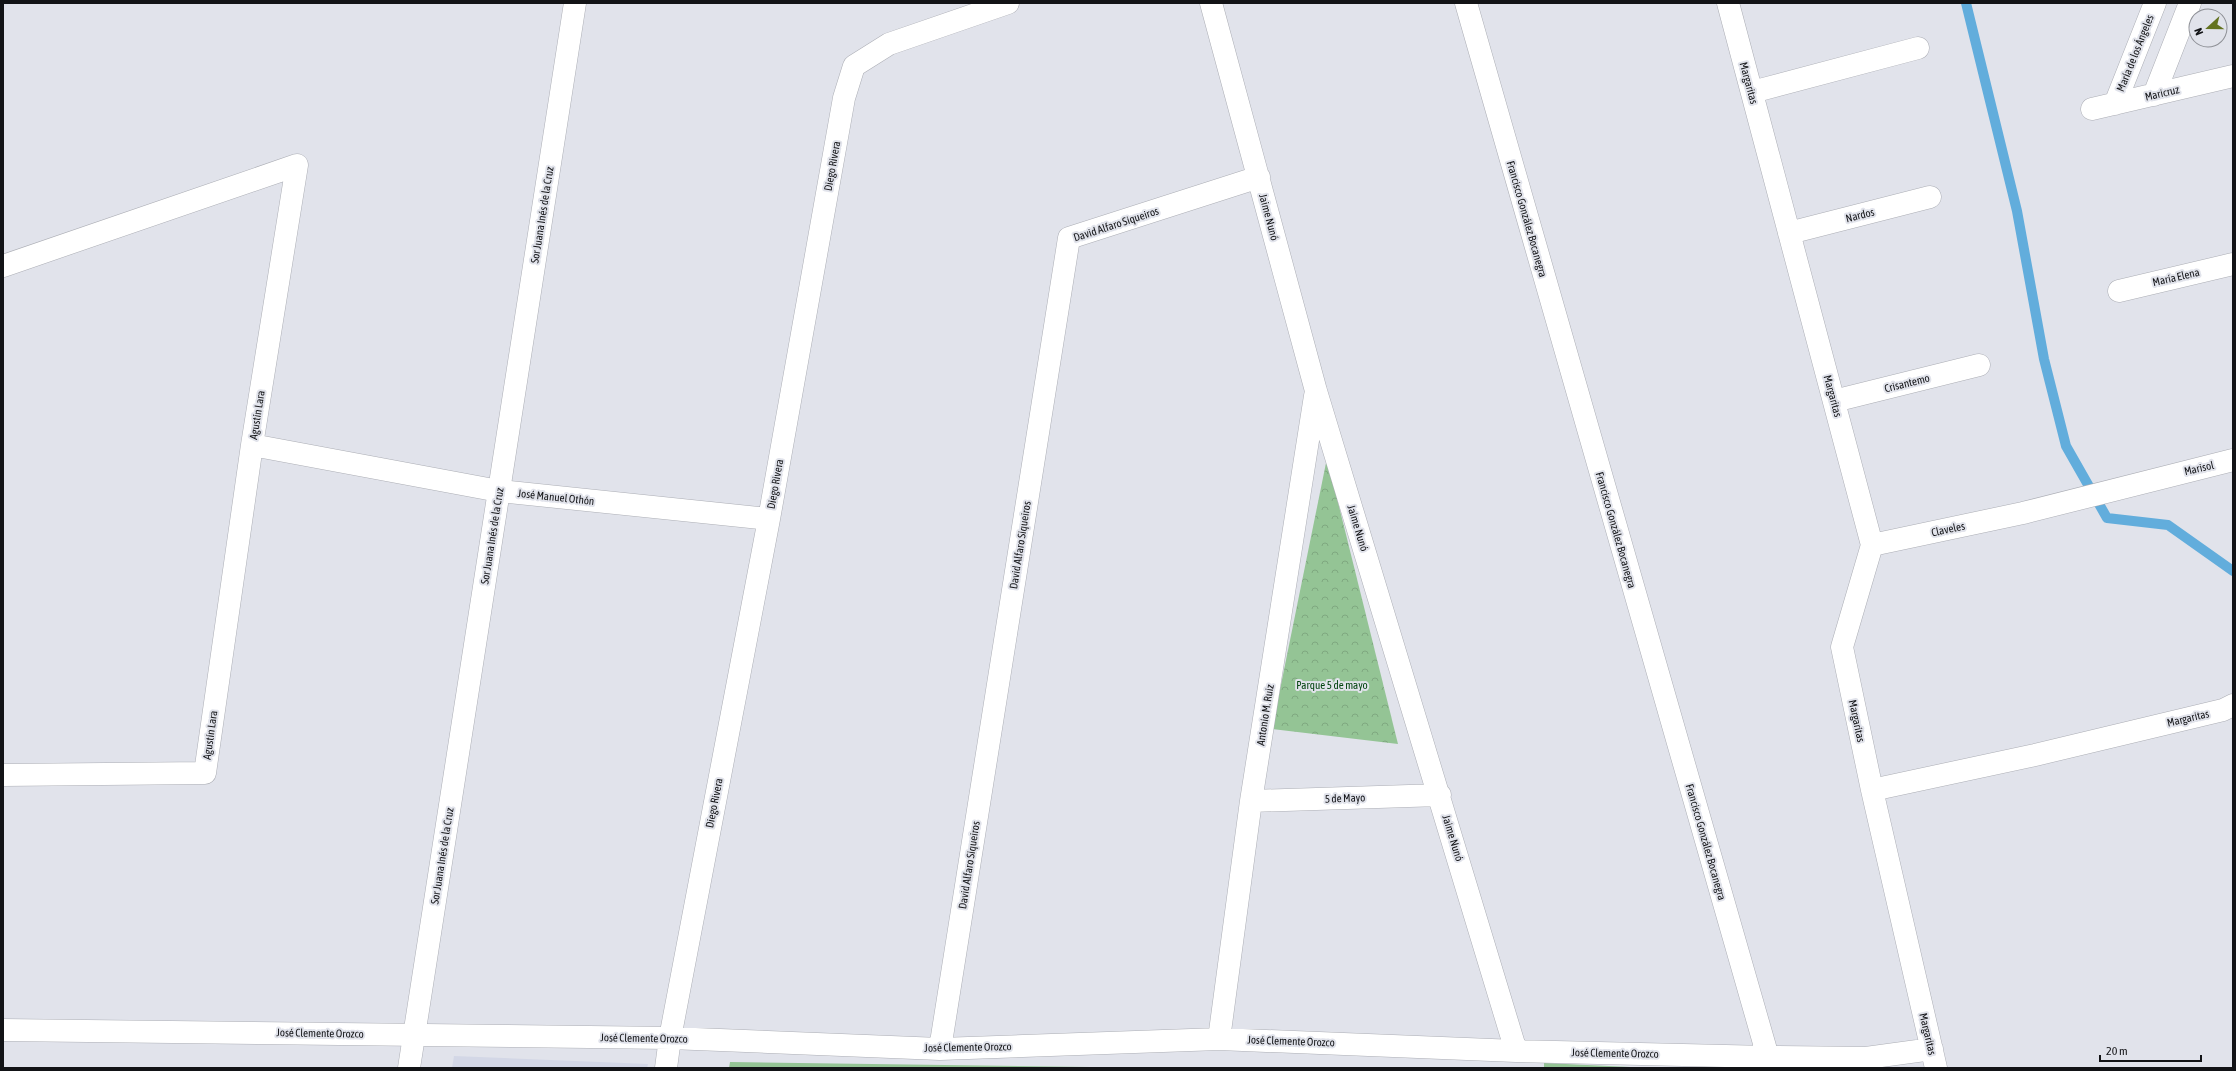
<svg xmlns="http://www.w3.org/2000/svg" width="2236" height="1071" viewBox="0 0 2236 1071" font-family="'Asap Condensed',sans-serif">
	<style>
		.built { fill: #d3d7e6 }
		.park { fill: url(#park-crowns) }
		.garden { fill: #94c495 }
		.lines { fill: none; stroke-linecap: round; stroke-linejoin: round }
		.stream { stroke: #62addc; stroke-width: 10 }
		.minor-casing { stroke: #acaeb5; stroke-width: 23 }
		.major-casing { stroke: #acaeb5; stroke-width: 23 }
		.minor { stroke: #fff; stroke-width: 22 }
		.major { stroke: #fff; stroke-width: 22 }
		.labels { text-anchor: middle; stroke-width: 4; stroke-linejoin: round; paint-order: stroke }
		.street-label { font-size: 11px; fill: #121316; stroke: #e1e3eb }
		.park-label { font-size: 11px; fill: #00430d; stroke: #e1e3eb }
	</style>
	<defs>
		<pattern id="park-crowns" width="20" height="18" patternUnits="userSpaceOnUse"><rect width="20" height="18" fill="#94c495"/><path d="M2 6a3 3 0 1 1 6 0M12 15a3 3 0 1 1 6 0" fill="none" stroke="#7fa880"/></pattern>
	</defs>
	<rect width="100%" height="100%" fill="#e1e3eb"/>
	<path class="built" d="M454,1056L648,1064L647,1068H452Z"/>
	<path class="park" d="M1327,458L1398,744L1272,729Z"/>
	<path class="garden" d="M730,1062L1164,1068H729Z
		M1544,1063L1652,1068H1544Z"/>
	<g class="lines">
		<path class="stream" d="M1966,3L2017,211L2044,359L2066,446L2107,518L2168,525L2233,571"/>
		<g class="minor-casing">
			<path id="minor" d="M1211,3L1316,391L1516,1051
				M1466,3L1768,1057
				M1728,3L1872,545L1842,647L1872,790L1936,1068
				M1752,92L1918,48
				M2154,95L2190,3
				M2115,104L2155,3
				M2092,109L2233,76
				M1789,233L1930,197
				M3,266L297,165L252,445L205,773L3,775
				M2119,291L2233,264
				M1834,401L1979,365
				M252,445L499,491L769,519
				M1872,545L2023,513L2233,460
				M1872,790L2035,755L2223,710L2233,705
				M1251,801L1440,795
				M3,1030L670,1038L940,1049L1219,1039L1516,1051L1768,1057L1866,1058L1932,1049
				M1219,1039L1251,801L1315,396
				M940,1049L1069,238L1259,177
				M666,1068L670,1038L769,519L844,98L854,66L889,44L1008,3"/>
		</g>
		<g class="major-casing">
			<path id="major" d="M409,1068L575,3"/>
		</g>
		<use href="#minor" class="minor"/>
		<use href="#major" class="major"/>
	</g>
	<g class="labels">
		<g class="street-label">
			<text transform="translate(2135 53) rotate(-68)" y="4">María de los Ángeles</text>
			<text transform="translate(1749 83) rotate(75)" y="4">Margaritas</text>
			<text transform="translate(2162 93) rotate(-13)" y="4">Maricruz</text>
			<text transform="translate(832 166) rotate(-80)" y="4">Diego Rivera</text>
			<text transform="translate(542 215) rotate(-81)" y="4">Sor Juana Inés de la Cruz</text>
			<text transform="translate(1860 215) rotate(-14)" y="4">Nardos</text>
			<text transform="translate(1269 217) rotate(75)" y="4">Jaime Nunó</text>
			<text transform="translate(1527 219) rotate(74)" y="4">Francisco González Bocanegra</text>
			<text transform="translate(1116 224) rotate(-18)" y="4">David Alfaro Siqueiros</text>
			<text transform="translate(2176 277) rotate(-13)" y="4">María Elena</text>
			<text transform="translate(1907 383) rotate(-14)" y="4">Crisantemo</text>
			<text transform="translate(1833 396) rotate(75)" y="4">Margaritas</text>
			<text transform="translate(257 415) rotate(-81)" y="4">Agustín Lara</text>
			<text transform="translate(2199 468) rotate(-13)" y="4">Marisol</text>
			<text transform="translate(775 484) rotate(-80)" y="4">Diego Rivera</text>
			<text transform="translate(556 497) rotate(6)" y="4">José Manuel Othón</text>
			<text transform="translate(1358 528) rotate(73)" y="4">Jaime Nunó</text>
			<text transform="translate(1948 529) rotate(-12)" y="4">Claveles</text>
			<text transform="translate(1616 530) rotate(74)" y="4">Francisco González Bocanegra</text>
			<text transform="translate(492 536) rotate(-81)" y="4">Sor Juana Inés de la Cruz</text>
			<text transform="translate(1020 545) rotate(-81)" y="4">David Alfaro Siqueiros</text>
			<text transform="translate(1265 715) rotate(-81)" y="4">Antonio M. Ruiz</text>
			<text transform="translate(2188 718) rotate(-13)" y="4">Margaritas</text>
			<text transform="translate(1857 721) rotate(78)" y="4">Margaritas</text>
			<text transform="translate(210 735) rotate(-82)" y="4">Agustín Lara</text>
			<text transform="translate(1345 798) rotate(-2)" y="4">5 de Mayo</text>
			<text transform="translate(714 803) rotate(-79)" y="4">Diego Rivera</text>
			<text transform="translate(1453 838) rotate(73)" y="4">Jaime Nunó</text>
			<text transform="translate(1706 842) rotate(74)" y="4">Francisco González Bocanegra</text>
			<text transform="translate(442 856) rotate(-81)" y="4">Sor Juana Inés de la Cruz</text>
			<text transform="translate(969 865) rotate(-81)" y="4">David Alfaro Siqueiros</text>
			<text transform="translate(320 1033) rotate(1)" y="4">José Clemente Orozco</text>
			<text transform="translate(1928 1034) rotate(77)" y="4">Margaritas</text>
			<text transform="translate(644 1038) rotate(1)" y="4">José Clemente Orozco</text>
			<text transform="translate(1291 1041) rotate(2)" y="4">José Clemente Orozco</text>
			<text transform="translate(968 1047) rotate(-1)" y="4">José Clemente Orozco</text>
			<text transform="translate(1615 1053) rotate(1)" y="4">José Clemente Orozco</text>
		</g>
		<g class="park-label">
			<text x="1332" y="689">Parque 5 de mayo</text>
		</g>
	</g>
	<rect width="2236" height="1071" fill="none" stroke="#121316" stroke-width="8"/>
	<g transform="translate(2208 28) rotate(249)"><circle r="19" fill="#e1e3eb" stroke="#8e9096"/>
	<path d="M0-3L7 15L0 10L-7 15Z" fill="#647320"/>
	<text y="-6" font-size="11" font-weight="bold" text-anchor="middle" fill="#121316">N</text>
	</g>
	<path d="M2100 1055v6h101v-6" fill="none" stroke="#121316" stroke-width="2"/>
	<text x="2106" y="1055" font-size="12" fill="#121316" stroke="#e1e3eb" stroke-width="3" paint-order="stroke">20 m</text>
</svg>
